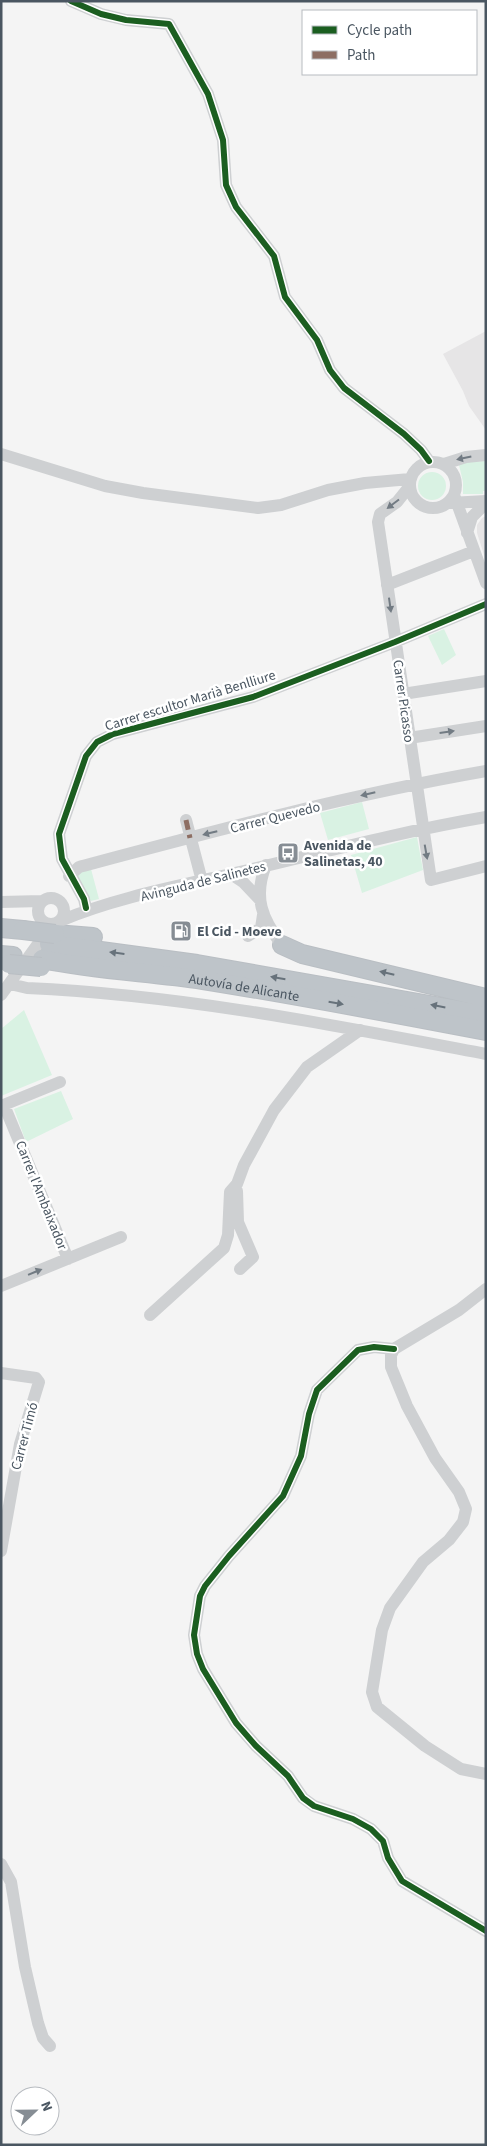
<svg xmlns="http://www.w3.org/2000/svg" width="487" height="2146" viewBox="0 0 487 2146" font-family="'Source Sans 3',sans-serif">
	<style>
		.education { fill: #e6e5e6 }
		.green { fill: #d9f2e3 }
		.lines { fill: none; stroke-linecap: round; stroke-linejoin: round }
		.highway-casing { stroke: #b9bec3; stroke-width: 20 }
		.minor { stroke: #ced0d2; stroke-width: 12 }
		.highway { stroke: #bec4c9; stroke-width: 18 }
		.highway-bridge-casing { stroke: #b9bec3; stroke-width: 20; stroke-linecap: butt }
		.highway-bridge { stroke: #bec4c9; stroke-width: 18 }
		.quiet { stroke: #8d6e63; stroke-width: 5; stroke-dasharray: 10 5; stroke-linecap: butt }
		.cycleway-casing { stroke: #fff; stroke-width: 9 }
		.cycleway { stroke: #1b5e20; stroke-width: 6 }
		.oneway { fill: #727b83 }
		.oneway2 { fill: #67727b }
		.labels { text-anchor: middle; stroke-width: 5; stroke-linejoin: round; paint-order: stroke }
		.street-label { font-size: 14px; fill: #4a5661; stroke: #fff }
		.poi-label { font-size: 14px; font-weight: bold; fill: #4a5661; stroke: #fff; text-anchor: start }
	</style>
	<rect width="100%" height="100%" fill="#f4f4f4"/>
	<path class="education" d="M486,331V430L469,406L463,391L443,354Z
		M486,516V561L477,533V525L482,518Z"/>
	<path class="green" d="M486,461V491H483V494H463V482L459,465L464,462Z
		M418 486a14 14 0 1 1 28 0a14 14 0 1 1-28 0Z
		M444,629L456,655L442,665L428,636Z
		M362,802L369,829L328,840L320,813Z
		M417,837L423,870L362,893L351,855Z
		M91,869L99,899L91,901L76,877L78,872Z
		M24,1010L52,1075L1,1096V1029Z
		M61,1091L73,1119L26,1142L14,1109Z"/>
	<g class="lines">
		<g class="highway-casing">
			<g id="highway">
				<path d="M1,928L23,930"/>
				<path d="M55,934L93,937"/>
				<path d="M49,944L197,964L486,1015"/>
				<path d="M282,945L302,954L486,998"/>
				<path d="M1,955L13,956"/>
				<path id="s1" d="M42,959C95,970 149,972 203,980C297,995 392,1013 486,1031"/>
			</g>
		</g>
		<path class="minor" d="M71,1L101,14L126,20L169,24L208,94L223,140L226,185L236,207L274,256L285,297L317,340L330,370L344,388L404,434L421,450L429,461
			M1,454L105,486L143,493L258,508L281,505L328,490L365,483L410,479
			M410 485a23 23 0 1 1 46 0a23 23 0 1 1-46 0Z
			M444,464L466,457L486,455
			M409,487L397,502L380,514L378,522L431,880L486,866
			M454,495L486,583
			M450,503L486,501
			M467,533L472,517L486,503
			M387,585L474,551
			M403,694L486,681
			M409,738L486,726
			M186,820L202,881
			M266,865C253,897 262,919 282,945
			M231,874L243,882L260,900
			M69,876L79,867C214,831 348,795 486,771
			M38 911a13 13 0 1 1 26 0a13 13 0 1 1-26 0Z
			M1,902L42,901
			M86,908L84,899L62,859L59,834L86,756L97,742L113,734L253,697L395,642L486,604
			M60,921C116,897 184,885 244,871C324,852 404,831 486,817
			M248,936L261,928L263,915
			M10,984L27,988C183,995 333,1025 486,1054
			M1,995L43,937L51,929
			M4,1105L68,1259
			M1,1106L60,1082
			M237,1191L238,1222L253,1257L240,1269
			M1,1286L121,1237
			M486,1289L459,1310L394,1349L391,1355V1367L407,1406L435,1458L459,1492L466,1509L463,1522L449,1540L423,1562L390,1608L382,1630L372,1692L377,1707L425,1746L461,1769L486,1774
			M150,1315L224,1248L228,1235L230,1192L237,1184L244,1165L274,1110L307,1067L360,1030
			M394,1349L374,1347L358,1350L317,1390L309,1414L301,1456L283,1496L229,1556L205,1586L200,1596L194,1635L197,1654L203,1669L236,1723L256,1746L288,1776L303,1798L314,1806L353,1819L371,1829L383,1841L388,1858L402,1881L486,1931
			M1,1373L36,1378L39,1382L20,1444L1,1551
			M1,1864L11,1882L25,1967L38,2023L43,2038L50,2046"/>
		<use href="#highway" class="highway"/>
		<g class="highway-bridge-casing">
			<path id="highway-bridge" d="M23,930L55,934
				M9,964L41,967"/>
		</g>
		<use href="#highway-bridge" class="highway-bridge"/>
		<path class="quiet" d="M186,820L190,838"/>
		<g class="cycleway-casing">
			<path id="cycleway" d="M71,1L101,14L126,20L169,24L208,94L223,140L226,185L236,207L274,256L285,297L317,340L330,370L344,388L404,434L421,450L429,461
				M86,908L84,899L62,859L59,834L86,756L97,742L113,734L253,697L395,642L486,604
				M394,1349L374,1347L358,1350L317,1390L309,1414L301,1456L283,1496L229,1556L205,1586L200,1596L194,1635L197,1654L203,1669L236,1723L256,1746L288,1776L303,1798L314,1806L353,1819L371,1829L383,1841L388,1858L402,1881L486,1931"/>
		</g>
		<use href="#cycleway" class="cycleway"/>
	</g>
	<defs><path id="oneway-solid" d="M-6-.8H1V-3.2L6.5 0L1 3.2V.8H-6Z" transform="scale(1.25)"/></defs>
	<g class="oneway">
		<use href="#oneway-solid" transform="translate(464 458) rotate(168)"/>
		<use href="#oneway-solid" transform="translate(393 504) rotate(143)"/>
		<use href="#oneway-solid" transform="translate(390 605) rotate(82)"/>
		<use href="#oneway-solid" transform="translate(447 732) rotate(-8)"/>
		<use href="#oneway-solid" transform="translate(368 794) rotate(167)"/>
		<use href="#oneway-solid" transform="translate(210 833) rotate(166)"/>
		<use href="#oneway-solid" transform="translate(426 852) rotate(80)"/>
		<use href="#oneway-solid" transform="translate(35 1272) rotate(-22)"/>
	</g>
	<g class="oneway2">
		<use href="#oneway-solid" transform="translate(117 953) rotate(-173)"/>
		<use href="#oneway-solid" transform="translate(387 973) rotate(-167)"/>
		<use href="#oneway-solid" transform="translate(278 978) rotate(-170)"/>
		<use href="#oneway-solid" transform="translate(336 1003) rotate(10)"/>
		<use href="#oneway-solid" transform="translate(438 1006) rotate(-169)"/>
	</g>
	<defs>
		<g id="bus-square" transform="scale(1.125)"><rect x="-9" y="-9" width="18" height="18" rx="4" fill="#868d94" stroke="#fff"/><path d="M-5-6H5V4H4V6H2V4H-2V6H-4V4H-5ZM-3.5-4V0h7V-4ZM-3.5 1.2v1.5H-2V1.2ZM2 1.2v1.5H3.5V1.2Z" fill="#fff"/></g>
		<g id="fuel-square" transform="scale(1.125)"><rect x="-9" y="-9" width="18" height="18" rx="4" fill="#868d94" stroke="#fff"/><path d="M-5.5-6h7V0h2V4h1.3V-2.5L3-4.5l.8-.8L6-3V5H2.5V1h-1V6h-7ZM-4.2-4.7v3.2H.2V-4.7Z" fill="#fff"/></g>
	</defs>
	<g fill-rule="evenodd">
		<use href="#bus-square" x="288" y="853"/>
		<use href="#fuel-square" x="181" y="931"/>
	</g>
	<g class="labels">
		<g class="street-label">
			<text transform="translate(190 700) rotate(-17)" y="5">Carrer escultor Marià Benlliure</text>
			<text transform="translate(404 701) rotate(82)" y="5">Carrer Picasso</text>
			<text transform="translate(275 817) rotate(-14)" y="5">Carrer Quevedo</text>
			<text transform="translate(203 881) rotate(-14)" y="5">Avinguda de Salinetes</text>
			<text dy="5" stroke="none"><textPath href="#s1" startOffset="204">Autovía de Alicante</textPath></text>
			<text transform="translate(42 1195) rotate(68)" y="5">Carrer l'Ambaixador</text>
			<text transform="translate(24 1436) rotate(-75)" y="5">Carrer Timó</text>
		</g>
		<g class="poi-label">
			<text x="304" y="850">Avenida de<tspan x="304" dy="16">Salinetas, 40</tspan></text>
			<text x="197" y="936">El Cid - Moeve</text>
		</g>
	</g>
	<rect width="487" height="2146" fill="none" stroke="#4a5661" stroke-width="5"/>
	<rect x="302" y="10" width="175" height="65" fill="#ffffff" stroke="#b7bbc0"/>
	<rect x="312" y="26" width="25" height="8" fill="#1b5e20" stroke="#b7bbc0"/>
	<text x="347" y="35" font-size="15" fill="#4a5661">Cycle path</text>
	<rect x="312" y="51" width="25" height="8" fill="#8d6e63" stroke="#b7bbc0"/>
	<text x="347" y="60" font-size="15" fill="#4a5661">Path</text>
	<g transform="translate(35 2111) rotate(68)"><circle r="24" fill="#ffffff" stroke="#b7bbc0"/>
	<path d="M0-4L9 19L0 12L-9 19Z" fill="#868d94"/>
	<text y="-8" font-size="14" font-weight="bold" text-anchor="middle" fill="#4a5661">N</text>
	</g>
</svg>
